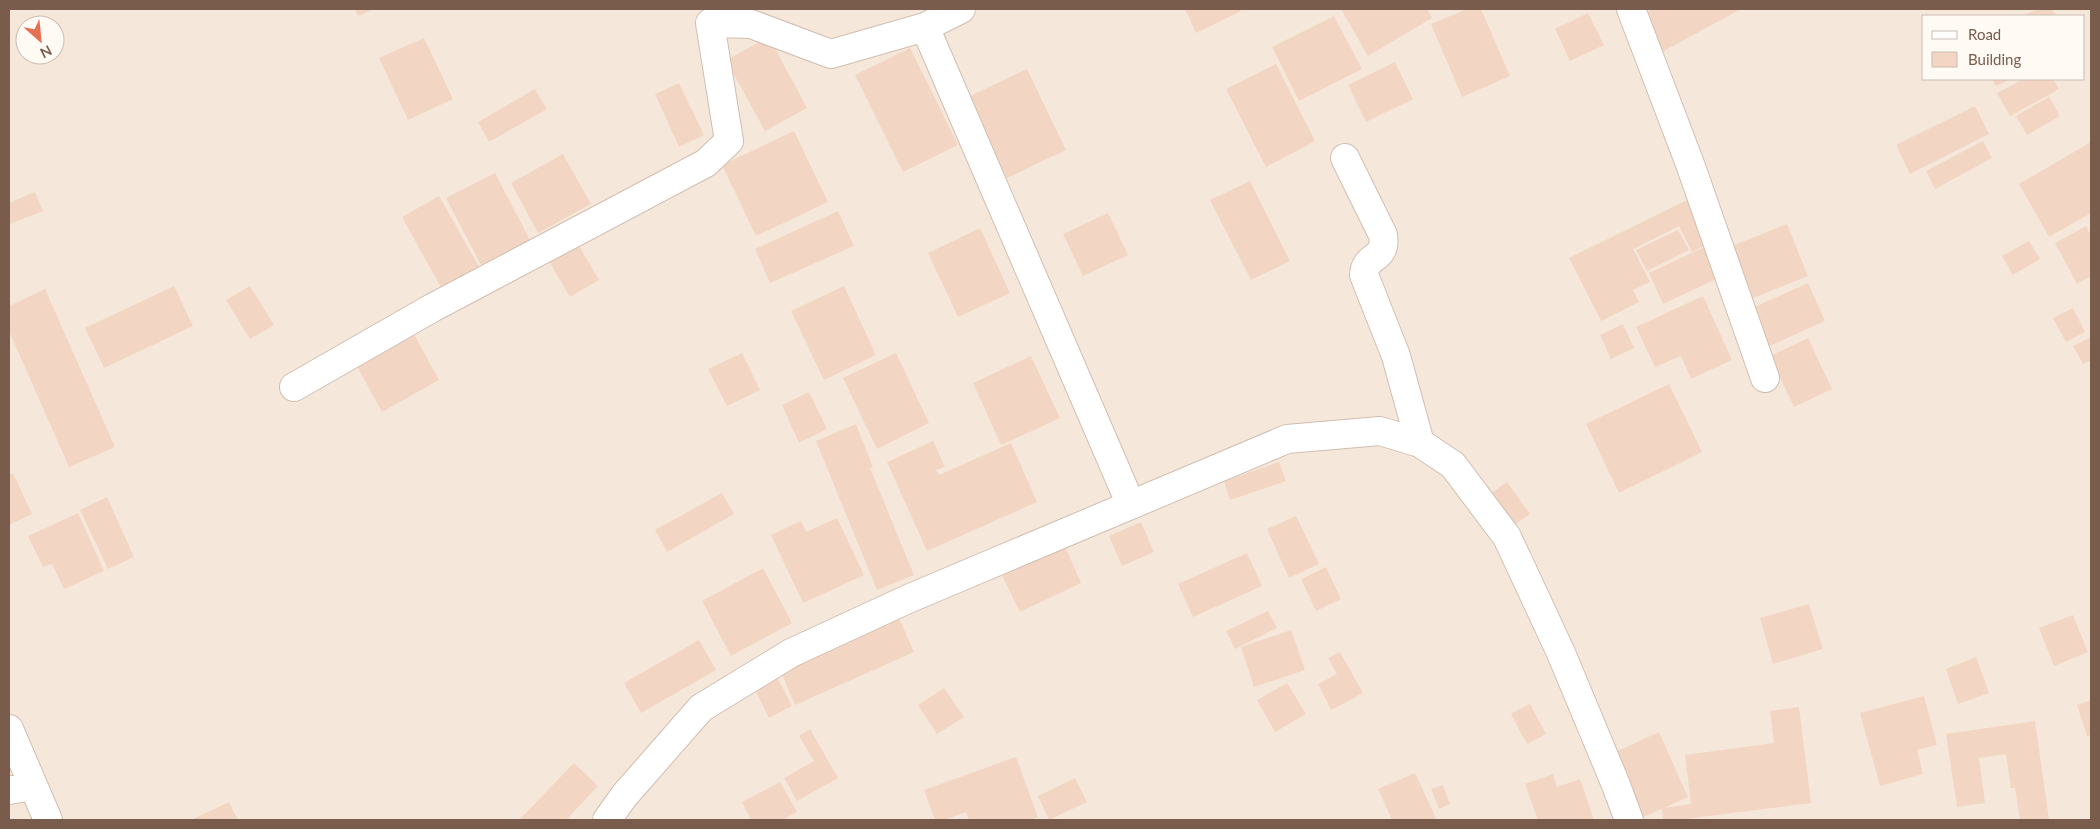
<svg xmlns="http://www.w3.org/2000/svg" width="2100" height="829" viewBox="0 0 2100 829" font-family="Lato,sans-serif">
	<style>
		.residential { fill: #f5e8da; fill-rule: evenodd }
		.building { fill: #f3d5c3 }
		.lines { fill: none; stroke-linecap: round; stroke-linejoin: round }
		.minor-casing { stroke: #d1beb0; stroke-width: 30 }
		.minor { stroke: #fff; stroke-width: 28 }
	</style>
	<rect width="100%" height="100%" fill="#fdf6ec"/>
	<path class="residential" d="M9,9H2091V820H9ZM1924,16H2084V79H1924ZM25,25H55V55H25Z"/>
	<path class="building" d="M355,9H374L358,16Z
		M1185,9H1240L1241,11L1196,33Z
		M1341,9H1427L1432,18L1368,56Z
		M1467,9H1481L1510,76L1462,97L1431,24Z
		M1653,9H1741L1662,52L1642,14Z
		M2038,9H2052L2056,16H2023Z
		M1588,13L1604,45L1570,61L1555,29Z
		M1334,16L1362,69L1299,101L1272,47Z
		M769,37L807,108L765,131L726,60Z
		M424,38L453,99L408,120L379,58Z
		M910,48L958,145L903,172L855,75Z
		M1395,62L1413,99L1366,122L1348,85Z
		M1276,64L1315,141L1266,167L1226,89Z
		M1027,69L1066,150L1007,178L968,97Z
		M1992,79H2011L1996,86Z
		M2024,79H2053L2059,89L2010,116L1997,93Z
		M679,83L704,135L679,147L655,94Z
		M535,89L547,109L489,142L478,122Z
		M2049,97L2060,116L2027,135L2016,116Z
		M1975,106L1989,134L1910,174L1896,145Z
		M794,131L828,202L756,236L722,165Z
		M1983,141L1992,158L1935,189L1926,171Z
		M2091,142V213L2049,237L2019,184Z
		M563,154L591,204L538,233L511,183Z
		M495,173L530,240L481,265L446,198Z
		M1250,181L1290,261L1251,280L1210,200Z
		M35,192L43,211L9,224V203Z
		M439,196L482,272L444,293L402,217Z
		M1693,197L1714,241L1692,252L1679,226L1633,249L1650,282L1633,290L1639,302L1601,321L1569,258Z
		M838,211L854,246L770,283L755,249Z
		M1108,213L1128,255L1083,276L1063,234Z
		M1787,224L1808,276L1743,302L1722,250Z
		M2086,226L2091,236V276L2077,284L2055,243Z
		M980,228L1010,293L958,317L928,253Z
		M1678,230L1689,250L1647,271L1636,250Z
		M572,234L599,280L570,297L543,251Z
		M2029,241L2040,259L2013,275L2002,256Z
		M1711,244L1725,275L1663,304L1649,273Z
		M1808,283L1825,321L1765,348L1748,310Z
		M174,286L193,326L104,368L85,328Z
		M250,286L274,325L250,339L226,300Z
		M844,286L876,355L824,380L791,311Z
		M45,289L115,447L69,467L9,331V306Z
		M1703,296L1732,360L1691,379L1681,356L1655,367L1636,327Z
		M2073,308L2085,332L2066,342L2053,318Z
		M1623,324L1634,348L1611,359L1600,335Z
		M410,327L439,380L382,412L353,359Z
		M2091,337V360L2083,364L2073,346Z
		M1808,338L1832,389L1794,407L1770,356Z
		M742,353L760,390L727,406L708,369Z
		M896,353L929,423L877,449L843,378Z
		M1031,356L1060,418L1001,445L973,383Z
		M1669,384L1702,452L1619,493L1586,424Z
		M809,392L827,429L799,443L782,405Z
		M856,424L873,467L870,468L914,575L877,590L816,441Z
		M933,441L945,467L936,470L939,475L1011,443L1037,502L927,551L887,462Z
		M1279,462L1286,481L1230,500L1224,481Z
		M13,473L32,514L9,525V475Z
		M1507,482L1530,514L1510,528L1487,496Z
		M722,493L734,514L667,552L655,530Z
		M107,497L134,557L108,569L80,510Z
		M78,513L104,571L64,589L52,564L43,567L28,536Z
		M1296,516L1319,564L1289,578L1267,529Z
		M837,518L864,575L803,603L771,535L801,521L806,532Z
		M1141,522L1154,552L1122,566L1109,536Z
		M1064,544L1081,583L1020,612L1001,573Z
		M1247,553L1262,586L1193,617L1178,584Z
		M1326,567L1341,599L1316,611L1301,579Z
		M763,568L792,623L731,656L702,601Z
		M1809,604L1823,649L1773,664L1760,618Z
		M1268,611L1277,628L1235,649L1226,631Z
		M2073,615L2088,652L2054,666L2039,628Z
		M899,618L914,652L795,705L781,672Z
		M1291,630L1305,670L1254,687L1241,647Z
		M699,640L716,670L641,713L624,683Z
		M1340,652L1363,693L1331,710L1318,684L1337,674L1328,658Z
		M1976,657L1989,693L1958,704L1946,669Z
		M776,675L792,706L769,718L753,686Z
		M1287,683L1306,714L1275,732L1257,700Z
		M944,688L964,717L937,734L918,705Z
		M1924,696L1937,745L1917,750L1923,774L1880,786L1860,713Z
		M2091,700V735L2087,736L2077,705Z
		M1530,704L1546,734L1527,744L1511,714Z
		M1799,707L1811,803L1678,820H1663L1662,809L1638,819L1609,755L1659,732L1688,797L1664,808L1691,804L1685,755L1774,743L1770,711Z
		M2035,721L2049,820H2020L2015,788H2011L2006,754L1979,758L1985,803L1957,807L1946,734Z
		M810,729L838,778L797,801L784,778L814,761L799,736Z
		M1016,757L1038,817L1029,820H969L966,812L944,820H935L924,790Z
		M574,763L598,786L566,820H524L521,818Z
		M1415,773L1436,818L1432,820H1392L1378,789Z
		M1553,774L1557,787L1580,779L1594,820H1538L1525,784Z
		M1075,778L1087,802L1049,820L1038,796Z
		M780,782L797,812L782,820H751L742,802Z
		M1443,785L1450,804L1439,809L1431,789Z
		M229,802L238,820H191Z"/>
	<g class="lines">
		<g class="minor-casing">
			<path id="minor" d="M1631,9L1690,164L1765,378
				M925,27L1131,505
				M1345,158L1383,235C1387,262 1365,253 1364,275L1396,356L1420,443
				M294,387L432,308L706,163L729,141L710,23L751,24L831,54L925,27L961,9
				M9,729L48,820
				M9,790L32,786
				M607,820L624,796L701,708L791,653L908,599L1287,439L1380,431L1420,443L1453,465L1507,537L1561,653L1616,785L1629,820"/>
		</g>
		<use href="#minor" class="minor"/>
	</g>
	<rect width="2100" height="829" fill="none" stroke="#7a5c4d" stroke-width="20"/>
	<rect x="1922" y="15" width="162" height="65" fill="#fffaf3" stroke="#cabbb1"/>
	<rect x="1932" y="31" width="25" height="8" fill="#ffffff" stroke="#cabbb1"/>
	<text x="1968" y="40" font-size="15" fill="#7a5c4d">Road</text>
	<rect x="1932" y="52" width="25" height="15" fill="#f3d5c3" stroke="#cabbb1"/>
	<text x="1968" y="65" font-size="15" fill="#7a5c4d">Building</text>
	<g transform="translate(40 40) rotate(153)"><circle r="24" fill="#fffaf3" stroke="#cabbb1"/>
	<path d="M0-4L9 19L0 12L-9 19Z" fill="#e76f51"/>
	<text y="-8" font-size="14" font-weight="bold" text-anchor="middle" fill="#7a5c4d">N</text>
	</g>
</svg>
